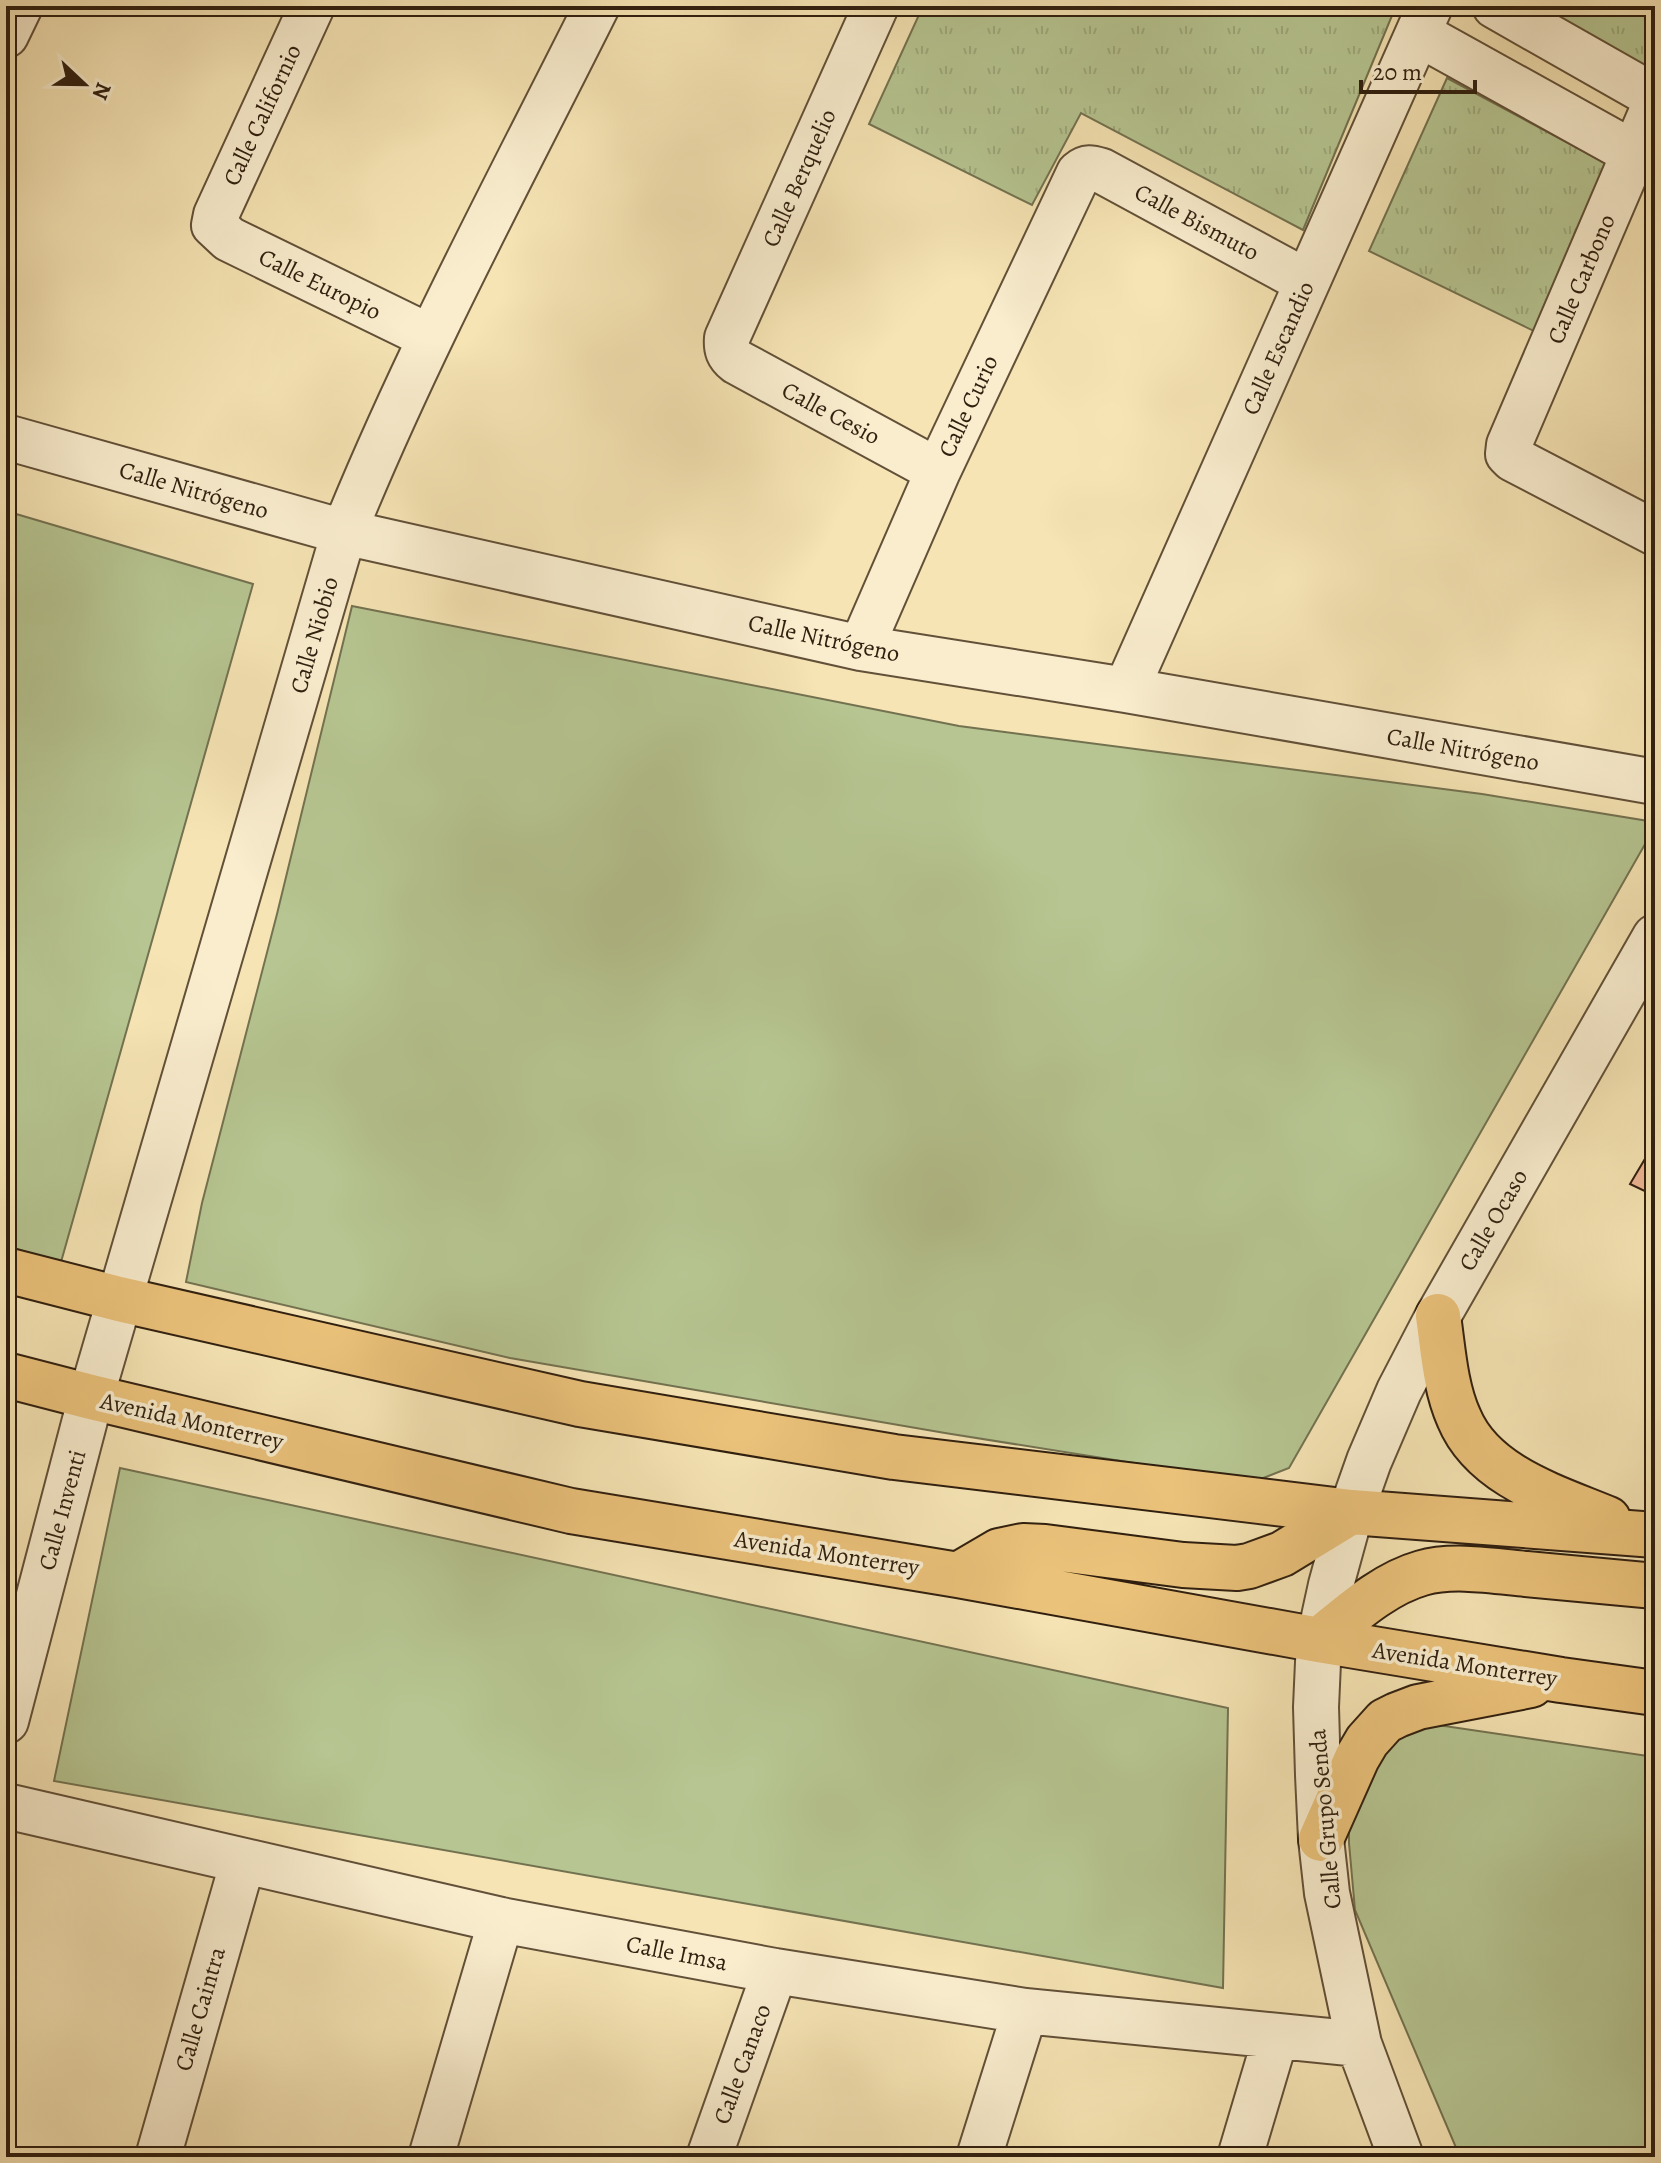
<svg xmlns="http://www.w3.org/2000/svg" width="1661" height="2163" viewBox="0 0 1661 2163" font-family="Alegreya,serif">
	<style>
		.grass { fill: #b6c591; stroke: #737250; stroke-width: 2 }
		.park { fill: url(#park-tufts); stroke: #737250; stroke-width: 2 }
		.building { fill: #eeb796; stroke: #301f0f; stroke-width: 2 }
		.lines { fill: none; stroke-linecap: round; stroke-linejoin: round }
		.minor-casing { stroke: #625038; stroke-width: 48 }
		.major-casing { stroke: #301f0f; stroke-width: 48 }
		.minor { stroke: #f9edce; stroke-width: 44 }
		.major { stroke: #ebc27a; stroke-width: 44 }
		.labels { text-anchor: middle; stroke-width: 7; stroke-linejoin: round; paint-order: stroke }
		.street-label { font-size: 24px; fill: #301f0f; stroke: #f9edce }
	</style>
	<defs>
		<pattern id="park-tufts" width="24" height="20" patternUnits="userSpaceOnUse" patternTransform="scale(2)"><rect width="24" height="20" fill="#b6c591"/><path d="M3 7l-1-3M5 7V3M7 7l1-3M15 17l-1-3M17 17v-4M19 17l1-3" fill="none" stroke="#9da97c"/></pattern>
	</defs>
	<rect width="100%" height="100%" fill="#f6e4b4"/>
	<filter id="stains"><feTurbulence type="fractalNoise" baseFrequency=".0025" numOctaves="4"/><feColorMatrix values="0 0 0 0 .2 0 0 0 0 .09 0 0 0 0 .02 0 0 0 .5 -.17"/></filter>
	<radialGradient id="worn" r=".72"><stop offset=".6" stop-color="#630" stop-opacity="0"/><stop offset="1" stop-color="#630" stop-opacity=".3"/></radialGradient>
	<path class="grass" d="M6,511L253,584L61,1262L6,1246Z
		M352,606L959,726L1482,794L1648,821L1652,832L1289,1468L1253,1482L945,1433L510,1358L186,1282L202,1203L277,914Z
		M120,1468L1228,1708L1223,1988L54,1781Z
		M1397,1719L1655,1757V2157H1460L1355,1910L1349,1843V1802Z"/>
	<path class="park" d="M923,6H1396L1303,230L1081,113L1032,205L869,124Z
		M1520,6H1655V72Z
		M1447,78L1615,168L1542,335L1369,251Z"/>
	<path class="building" d="M1655,1142V1196L1630,1184Z"/>
	<g class="lines">
		<g class="minor-casing">
			<path id="minor" d="M312,6L216,215L214,225L229,239L430,337
				M876,6L727,338C726,349 728,355 737,362L938,471
				M1495,6L1655,97
				M1419,34L1655,165
				M6,35L20,6
				M1655,104L1509,445L1508,454L1513,459L1655,533
				M6,437L344,532L861,648L1126,690L1655,782
				M861,648L938,471L1079,173C1087,166 1092,168 1102,171L1307,282
				M1126,690L1430,6
				M6,1721L91,1397L344,532C417,352 510,180 597,6
				M6,1806L501,1920L775,1971L1025,2011L1359,2044
				M158,2157L243,1861
				M431,2157L501,1920
				M709,2157L775,1971
				M979,2157L1025,2011
				M1240,2157L1276,2036
				M1401,2157L1359,2044L1327,1893L1321,1839L1318,1775L1316,1707L1319,1640L1331,1585L1351,1512L1369,1461L1399,1391L1438,1316L1655,937"/>
		</g>
		<g class="major-casing">
			<path id="major" d="M6,1270L119,1299L580,1404L894,1457L1351,1512L1655,1535
				M1438,1316C1443,1350 1445,1387 1459,1418C1483,1476 1555,1497 1608,1519
				M6,1375L91,1397L571,1511L958,1575L1319,1640L1561,1680L1655,1693
				M958,1575L999,1551L1023,1546L1045,1547L1183,1565L1237,1568L1249,1566L1282,1554L1351,1512
				M1319,1640C1350,1615 1383,1584 1422,1573C1452,1564 1495,1571 1526,1574C1569,1578 1612,1582 1655,1586
				M1321,1839L1357,1758L1367,1741L1385,1721L1397,1715L1418,1707L1531,1685"/>
		</g>
		<use href="#minor" class="minor"/>
		<use href="#major" class="major"/>
	</g>
	<g class="labels">
		<g class="street-label">
			<text transform="translate(262 115) rotate(-65)" y="8">Calle Californio</text>
			<text transform="translate(799 178) rotate(-66)" y="8">Calle Berquelio</text>
			<text transform="translate(1197 222) rotate(28)" y="8">Calle Bismuto</text>
			<text transform="translate(1581 279) rotate(-67)" y="8">Calle Carbono</text>
			<text transform="translate(320 284) rotate(26)" y="8">Calle Europio</text>
			<text transform="translate(1278 348) rotate(-66)" y="8">Calle Escandio</text>
			<text transform="translate(968 406) rotate(-65)" y="8">Calle Curio</text>
			<text transform="translate(831 413) rotate(28)" y="8">Calle Cesio</text>
			<text transform="translate(194 490) rotate(16)" y="8">Calle Nitrógeno</text>
			<text transform="translate(314 635) rotate(-74)" y="8">Calle Niobio</text>
			<text transform="translate(824 638) rotate(12)" y="8">Calle Nitrógeno</text>
			<text transform="translate(1463 749) rotate(10)" y="8">Calle Nitrógeno</text>
			<text transform="translate(1493 1220) rotate(-60)" y="8">Calle Ocaso</text>
			<text transform="translate(192 1421) rotate(13)" y="8">Avenida Monterrey</text>
			<text transform="translate(62 1510) rotate(-75)" y="8">Calle Inventi</text>
			<text transform="translate(827 1553) rotate(9)" y="8">Avenida Monterrey</text>
			<text transform="translate(1465 1664) rotate(9)" y="8">Avenida Monterrey</text>
			<text transform="translate(1325 1819) rotate(-95)" y="8">Calle Grupo Senda</text>
			<text transform="translate(677 1953) rotate(11)" y="8">Calle Imsa</text>
			<text transform="translate(200 2009) rotate(-74)" y="8">Calle Caintra</text>
			<text transform="translate(742 2064) rotate(-70)" y="8">Calle Canaco</text>
		</g>
	</g>
	<rect width="1661" height="2163" fill="none" stroke="#f6e4b4" stroke-width="32"/>
	<rect x="8" y="8" width="1645" height="2147" fill="none" stroke="#301f0f" stroke-width="4"/>
	<rect x="16" y="16" width="1629" height="2131" fill="none" stroke="#301f0f" stroke-width="2"/>
	<g transform="translate(84 84) rotate(112)" stroke="#f9edce" stroke-width="6" paint-order="stroke">
	<path d="M0-6L14 30L0 20L-14 30Z" fill="#301f0f"/>
	<text y="-12" font-size="22" font-weight="bold" text-anchor="middle" fill="#301f0f">N</text>
	</g>
	<path d="M1361 80v12h114v-12" fill="none" stroke="#301f0f" stroke-width="4"/>
	<text x="1373" y="80" font-size="24" fill="#301f0f" stroke="#f9edce" stroke-width="6" paint-order="stroke">20 m</text>
	<rect width="100%" height="100%" filter="url(#stains)"/>
	<rect width="100%" height="100%" fill="url(#worn)"/>
</svg>
